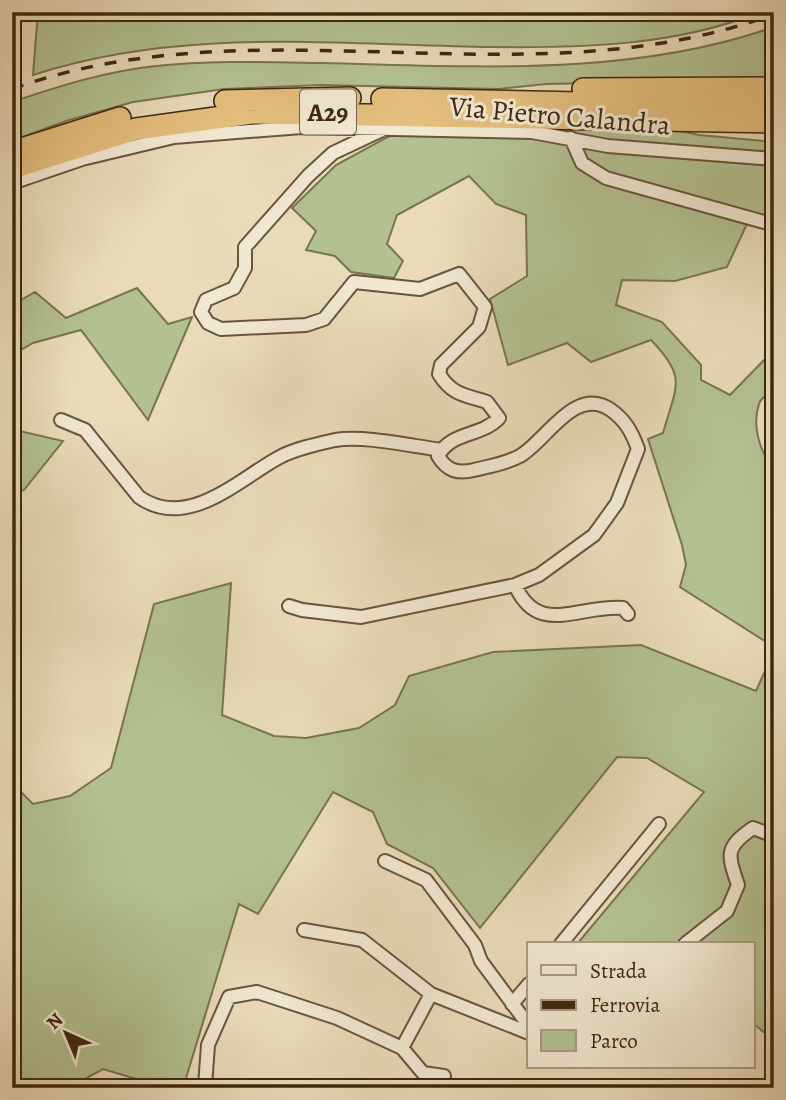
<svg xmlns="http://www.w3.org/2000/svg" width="786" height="1100" viewBox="0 0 786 1100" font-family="Alegreya,serif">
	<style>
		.green { fill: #b3c192; stroke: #797450; stroke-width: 2 }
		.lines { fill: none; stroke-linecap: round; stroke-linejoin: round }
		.street-casing { stroke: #6a543a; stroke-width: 16 }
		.highway-casing { stroke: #3f270f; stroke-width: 24 }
		.street { stroke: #f1e8d2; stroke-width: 12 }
		.highway { stroke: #e4be7d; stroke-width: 21 }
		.rail { stroke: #3f270f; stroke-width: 3.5; stroke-dasharray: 12 12; stroke-linecap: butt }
		.labels { text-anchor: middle; stroke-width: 6; stroke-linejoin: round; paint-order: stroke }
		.shield { fill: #f1e8d2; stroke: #74614a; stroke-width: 2 }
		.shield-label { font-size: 26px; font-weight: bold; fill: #3f270f }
		.street-label { font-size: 28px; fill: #3f270f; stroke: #f1e8d2 }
	</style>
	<rect width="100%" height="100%" fill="#e9dbba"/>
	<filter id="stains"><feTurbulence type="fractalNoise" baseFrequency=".00286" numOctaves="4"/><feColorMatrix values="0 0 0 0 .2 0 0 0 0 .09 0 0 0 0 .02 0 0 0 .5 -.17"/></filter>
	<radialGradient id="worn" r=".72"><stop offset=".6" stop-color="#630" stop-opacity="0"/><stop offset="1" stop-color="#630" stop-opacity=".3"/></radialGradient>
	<path class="green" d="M38,12H760C676,46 582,48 492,47C339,45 181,26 33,75Z
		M774,27V79L546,84L498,89L321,85L224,89L133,102L66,121L12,141V102C59,86 107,71 156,66C211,60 266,62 321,63C472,66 629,78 774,27Z
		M555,126L667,128L699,135L774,142V154C701,149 626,148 556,129Z
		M393,134L538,136L607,152L774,166V218L752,213L727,267L675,281L622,280L616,305L662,322L701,365V380L730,395L765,359L774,364V388C769,392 761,398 759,404C752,424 759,453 774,467V647L680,587L686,565L682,545L648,439L663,433C676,386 688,378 651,340L591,362L567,343L508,365L490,299L527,276L526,215L496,204L469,176L397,215L387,244L403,261L394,278L351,272L335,256L306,250L316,231L292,208L336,165Z
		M137,288L168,324L192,317L148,420L81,330L33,343L12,355V305L35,292L66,318Z
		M12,415L15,430L63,441L24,490L12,494Z
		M231,583L222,715L274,736L306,738L359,728L395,705L409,676L493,652L641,645L756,691L774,651V1041L753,1023V944H577L704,792L647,758L617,757L480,928L433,868L387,844L373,812L333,792L258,914L239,904L183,1088H166L103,1069L68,1088H12V783L33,804L70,796L111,768L154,604Z"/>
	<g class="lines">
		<g class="street-casing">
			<path id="street" d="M571,138L582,163L606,178L764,222
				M12,183L82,159L174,137L302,127L532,132L608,146L774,159
				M61,420L85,430L139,497C187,531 238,480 278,458C294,449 317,444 335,440C364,435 411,446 442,450
				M515,585C538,637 577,605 623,608L628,614
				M289,606L302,610L361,617L515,585L539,575L594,535L617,503L638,449C632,432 625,420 611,410C575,385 547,440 520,456C505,464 490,466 474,470C458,474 447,471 438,456C451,431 481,437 499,418L487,402C465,395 452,395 439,374L441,365L479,327L485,307L459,274L420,289L354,282L324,319L306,325L221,329L208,323L201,312L206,300L234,288L245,268V247L308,176L333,153L388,127
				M385,861L426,880L475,945L481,961L529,1026
				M304,930L362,940L431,994L529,1033
				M561,944L659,824
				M685,944L727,911L738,885C728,855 724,848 753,828L774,836
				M512,1004L529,984
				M402,1048L431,994
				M205,1086L208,1045L229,997L257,992L337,1018L402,1048L423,1073L444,1076"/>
		</g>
		<g class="highway-casing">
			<path id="highway" d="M583,89L774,88
				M382,99L774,107
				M225,101L350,98
				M12,152L120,118
				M12,168L136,129L252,113L774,122"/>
		</g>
		<use href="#street" class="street"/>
		<use href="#highway" class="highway"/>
		<path class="rail" d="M12,89C258,0 528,105 774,14"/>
	</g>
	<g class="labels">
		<rect class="shield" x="300" y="89.5" width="56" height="45" rx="5"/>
		<g class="shield-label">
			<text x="328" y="121">A29</text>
		</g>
		<g class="street-label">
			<text transform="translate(560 115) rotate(5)" y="10">Via Pietro Calandra</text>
		</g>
	</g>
	<rect width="786" height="1100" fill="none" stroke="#e9dbba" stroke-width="42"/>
	<rect x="14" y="14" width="758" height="1072" fill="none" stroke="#3f270f" stroke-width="3.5"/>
	<rect x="21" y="21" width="744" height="1058" fill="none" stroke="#3f270f" stroke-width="2"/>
	<rect x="527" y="942" width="228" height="126" fill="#f1e8d2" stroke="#aa9b84" stroke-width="2"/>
	<rect x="541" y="965" width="35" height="10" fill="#f1e8d2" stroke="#aa9b84" stroke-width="2"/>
	<text x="590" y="978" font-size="21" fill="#3f270f">Strada</text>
	<rect x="541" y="1000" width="35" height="10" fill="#3f270f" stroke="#aa9b84" stroke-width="2"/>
	<text x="590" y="1012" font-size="21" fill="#3f270f">Ferrovia</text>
	<rect x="541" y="1030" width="35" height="21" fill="#b3c192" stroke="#aa9b84" stroke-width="2"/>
	<text x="590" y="1048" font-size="21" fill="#3f270f">Parco</text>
	<g transform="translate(66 1033) rotate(316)" stroke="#f1e8d2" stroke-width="5" paint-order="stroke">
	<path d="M0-5L12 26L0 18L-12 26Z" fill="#3f270f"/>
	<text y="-10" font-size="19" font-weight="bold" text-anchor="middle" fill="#3f270f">N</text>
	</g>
	<rect width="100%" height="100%" filter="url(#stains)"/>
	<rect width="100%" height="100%" fill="url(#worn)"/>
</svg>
